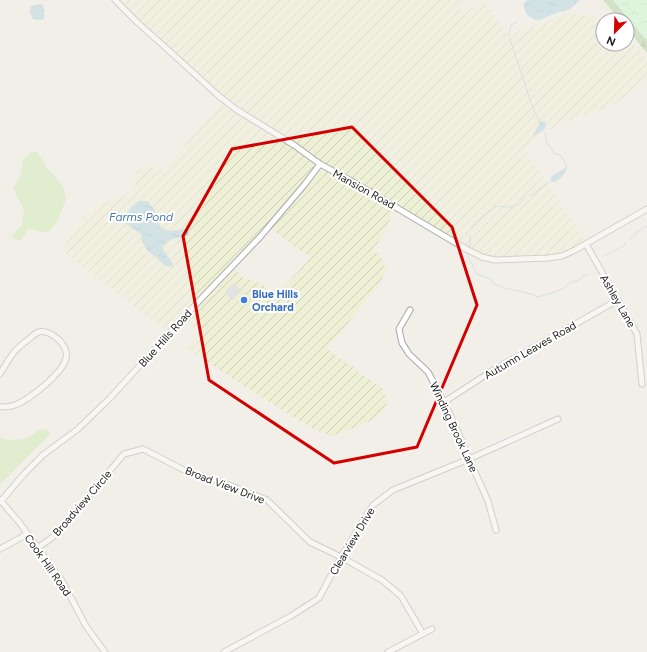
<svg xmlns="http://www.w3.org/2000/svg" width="647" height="652" viewBox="0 0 647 652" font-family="Figtree,sans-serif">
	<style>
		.farmland { fill: url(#farmland-furrows) }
		.grass { fill: #cdebb0 }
		.forest { fill: url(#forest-firs) }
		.park { fill: url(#park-crowns) }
		.parking { fill: #e2e2e2 }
		.water { fill: url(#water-ripples) }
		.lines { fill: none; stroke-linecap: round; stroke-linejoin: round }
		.stream { stroke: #aad3df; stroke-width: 1 }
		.minor-casing { stroke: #a9a9a9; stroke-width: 7 }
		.minor { stroke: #fff; stroke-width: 5 }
		.marked { fill: none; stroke: #d40000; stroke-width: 3; stroke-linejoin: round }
		.shop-dot { fill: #3f7fe0; stroke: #fff; stroke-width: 1.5 }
		.labels { text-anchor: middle; stroke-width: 4; stroke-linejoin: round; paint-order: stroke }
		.street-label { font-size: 11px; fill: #222; stroke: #fff }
		.shop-label { font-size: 11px; font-weight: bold; fill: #366cbe; stroke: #fff; text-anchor: start }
		.water-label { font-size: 12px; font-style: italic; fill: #4a7aab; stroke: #fff }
	</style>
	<defs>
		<pattern id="farmland-furrows" width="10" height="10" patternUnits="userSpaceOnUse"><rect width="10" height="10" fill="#eef0d5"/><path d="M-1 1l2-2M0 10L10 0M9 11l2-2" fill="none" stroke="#ccceb7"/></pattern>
		<pattern id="forest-firs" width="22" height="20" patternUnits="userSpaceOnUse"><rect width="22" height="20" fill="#add19e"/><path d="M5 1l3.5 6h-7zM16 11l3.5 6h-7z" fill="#95b388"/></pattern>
		<pattern id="park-crowns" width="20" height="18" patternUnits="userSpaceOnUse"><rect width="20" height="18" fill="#c8facc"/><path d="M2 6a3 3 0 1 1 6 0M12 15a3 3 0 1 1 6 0" fill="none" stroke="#acd6af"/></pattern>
		<pattern id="water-ripples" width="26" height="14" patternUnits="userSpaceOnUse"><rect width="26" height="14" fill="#aad3df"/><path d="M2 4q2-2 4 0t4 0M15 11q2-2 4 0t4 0" fill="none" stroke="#92b5bf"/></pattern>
	</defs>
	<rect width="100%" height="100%" fill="#f2efe9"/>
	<path class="farmland" d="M119,0H465L457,6L463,13L484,2L508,34L529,28L568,14L589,15L605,20H603V44H627V36L637,47L647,60V78L644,82L611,107L564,122L543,133L524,149L586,242L570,251L558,254L515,257H501L490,256L471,249L369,188L322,163L293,141L241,109L218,92L123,5Z
		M222,101L239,114L291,145L313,163V169L310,174L258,236L167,331L62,251L83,217L96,206L134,191L136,173L146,165L164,170Z
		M321,171H328L344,179L392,208L390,221L374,250L383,260L386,272L378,285L327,349L383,389L387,400L384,412L370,421L332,436L313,429L260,396L186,348L199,333L184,319L233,268L243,277L259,283L276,295L311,258L270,228L316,173Z"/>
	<path class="grass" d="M32,151L37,152L48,169L63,186L66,199L58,220L49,232H40L29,228L20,241L11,237L22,224L24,209L13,189L20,176L23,160Z
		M41,429L47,430L51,433L24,460L0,485V438L10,440L25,439Z"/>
	<path class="forest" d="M603,0H647V53L627,29V20H620Z"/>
	<path class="park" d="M613,0H647V41Z"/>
	<path class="parking" d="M233,283L242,290L232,300L225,292Z"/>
	<path class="water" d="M527,0H580L570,9L556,13L540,20H536L527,15L523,5Z
		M42,4C44,7 45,15 44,19L40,20L33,19L30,12L31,6Z
		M542,121L545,122L546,124L545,129L533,137V135L535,132L540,122Z
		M567,166C566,174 560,180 553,182L551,181V178L552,176L564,169Z
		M139,201H147L154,209L158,222L161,228L169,231L187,229L189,232L188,235C177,240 169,236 162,247C165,254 171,258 173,266L170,267L166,266L147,250L142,242L141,234L125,223C125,211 130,208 139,201Z"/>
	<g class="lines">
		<path class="stream" d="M509,35L511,25L517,22
			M510,39L531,103L537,117L540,123
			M545,133L546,138V141L554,153L560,155L567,165L566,167
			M530,196L551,181
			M471,228L481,218L497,206C510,207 515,210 524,198
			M470,235V247
			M630,239L641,229L647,226
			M468,253V257L477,274L491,279L492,280L493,283C501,288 510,289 519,291C524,292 527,294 532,294L537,297C545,295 554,293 562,289C569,285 568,281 578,281L582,277L588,274
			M604,256L625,245L626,243"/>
		<g class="minor-casing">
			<path id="minor" d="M115,0L138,23L176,57L220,97L237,110L294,145L320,164L355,183L466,249L482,257L495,260L548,258L562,256L575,250L647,209
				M586,244L637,334L642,384
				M410,310L399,329L402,343L409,354L428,372L444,402L455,425L469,459L488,501L496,530
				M0,374C5,366 10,356 17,349C21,345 25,342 29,339C32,336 35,333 39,332C46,330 53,335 58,339C63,344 68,351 66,358C63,373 29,400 15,405C10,407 5,407 0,407
				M444,402L495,369L618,300
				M0,500L19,522L61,579L86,626L96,640L105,652
				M1,501L25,473L43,455L78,429L110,398L198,302L260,237L305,184L320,164
				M37,548L49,540L56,534L124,454L143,449L186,471L224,483L267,500L310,542L341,557L382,580L401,596L423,634
				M0,549L22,537L27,533
				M224,652L291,616L319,598L341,557L373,505L393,490L469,459L558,419
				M388,652L432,629"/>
		</g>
		<use href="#minor" class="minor"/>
	</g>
	<path d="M0 0H647V652H0ZM352,127L452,227L477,305L417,447L334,463L209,380L183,236L232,149Z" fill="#f2efe9" fill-opacity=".55" fill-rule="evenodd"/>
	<path class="marked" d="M352,127L452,227L477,305L417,447L334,463L209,380L183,236L232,149Z"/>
	<circle class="shop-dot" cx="244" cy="300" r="4"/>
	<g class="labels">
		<g class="street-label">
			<text transform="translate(364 189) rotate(29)" y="4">Mansion Road</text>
			<text transform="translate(618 301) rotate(60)" y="4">Ashley Lane</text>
			<text transform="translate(165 338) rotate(-48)" y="4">Blue Hills Road</text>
			<text transform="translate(530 350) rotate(-30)" y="4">Autumn Leaves Road</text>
			<text transform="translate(454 427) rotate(65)" y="4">Winding Brook Lane</text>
			<text transform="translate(225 485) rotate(21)" y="4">Broad View Drive</text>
			<text transform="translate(82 503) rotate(-49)" y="4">Broadview Circle</text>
			<text transform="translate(352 541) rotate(-59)" y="4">Clearview Drive</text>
			<text transform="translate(48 565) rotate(55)" y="4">Cook Hill Road</text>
		</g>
		<g class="shop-label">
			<text x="252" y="298">Blue Hills<tspan x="252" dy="13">Orchard</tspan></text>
		</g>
		<g class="water-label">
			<text x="141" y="221">Farms Pond</text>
		</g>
	</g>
	<g transform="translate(615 32) rotate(203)"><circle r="19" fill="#ffffff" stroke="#a7a7a7"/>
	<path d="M0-3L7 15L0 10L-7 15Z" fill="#d40000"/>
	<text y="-6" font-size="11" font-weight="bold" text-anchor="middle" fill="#222222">N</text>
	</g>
</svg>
